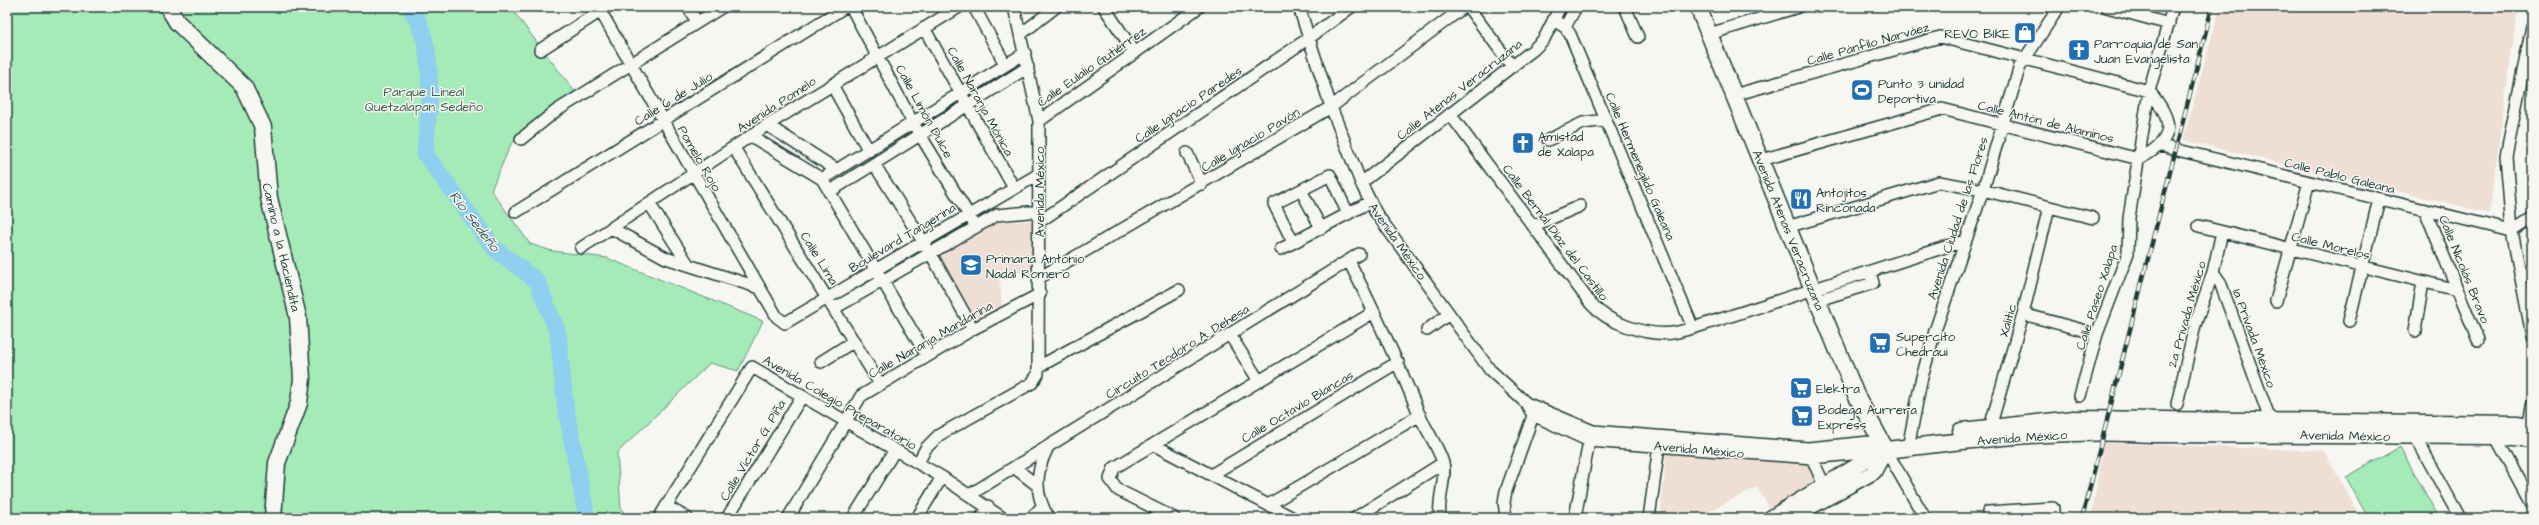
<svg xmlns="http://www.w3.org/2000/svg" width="2539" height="525" viewBox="0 0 2539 525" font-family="'Architects Daughter',sans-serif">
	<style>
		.built { fill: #eeded4 }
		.green { fill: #a4ebb8; stroke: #629476 }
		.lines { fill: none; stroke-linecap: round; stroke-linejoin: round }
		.river { stroke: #8fcff0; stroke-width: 17 }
		.minor-casing { stroke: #1f3d34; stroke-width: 14 }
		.tertiary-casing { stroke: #1f3d34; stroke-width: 17 }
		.secondary-casing { stroke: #1f3d34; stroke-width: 19 }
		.minor { stroke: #f6f6f2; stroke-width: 11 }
		.tertiary { stroke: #f6f6f2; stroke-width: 14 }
		.secondary { stroke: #f6f6f2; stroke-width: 16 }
		.rail-casing { stroke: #1f3d34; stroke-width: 4.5 }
		.rail { stroke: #f6f6f2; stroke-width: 3; stroke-dasharray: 9; stroke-linecap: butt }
		.labels { text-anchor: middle; stroke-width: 3; stroke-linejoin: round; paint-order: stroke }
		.poi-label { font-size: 13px; fill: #1f3d34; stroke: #f6f6f2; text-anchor: start }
		.street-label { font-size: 13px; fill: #1f3d34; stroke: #f6f6f2 }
		.park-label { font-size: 13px; fill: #3a604e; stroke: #f6f6f2 }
		.water-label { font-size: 14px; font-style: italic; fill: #355a5a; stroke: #f6f6f2 }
	</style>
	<rect width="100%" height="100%" fill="#f6f6f2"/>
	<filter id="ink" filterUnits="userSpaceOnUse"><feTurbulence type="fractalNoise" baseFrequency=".025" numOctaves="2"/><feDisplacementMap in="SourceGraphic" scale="8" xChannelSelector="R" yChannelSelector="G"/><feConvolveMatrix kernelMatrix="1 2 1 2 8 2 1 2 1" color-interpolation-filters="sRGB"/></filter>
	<g filter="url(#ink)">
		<path class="built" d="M2220,7H2518L2489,213L2183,140Z
			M1036,220L1037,271L999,273L1002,309L975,322L938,257L996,223Z
			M2104,443L2324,451L2361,518H2091Z
			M1667,450L1808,462L1820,485L1772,512L1757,487L1696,518H1660Z"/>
		<path class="green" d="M7,7H510L579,97L511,144L491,190L530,244L552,251L607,258L763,321L738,371L710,363L617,453L621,509L630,518H7Z
			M2400,447L2439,518H2368L2346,477Z"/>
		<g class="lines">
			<path class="river" d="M410,7C438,49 429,106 425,154L495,249L537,281L558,333L565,404L587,518"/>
			<g class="minor-casing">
				<path id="minor" d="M598,7L760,288L777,317L785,323L1039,174
					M688,7L697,22
					M851,7L913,123L976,227
					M974,7L1005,64
					M1104,7L1135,53
					M1299,7L1331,107L1361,183L1376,213L1490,370L1526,403L1533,415L1589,441L1812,458L1872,452
					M1468,7L1512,66
					M1625,7L1638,37
					M2107,7L2169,24
					M1555,21L1565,27L1570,34L1693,328
					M2532,26L2506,156L2512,231L2532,336
					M1565,27L1576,7
					M924,28L1014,188
					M1021,34L1056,7
					M1709,34L1798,7
					M540,50L607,7
					M832,85L869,151
					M1734,95L1940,37L2149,91C2175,121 2176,140 2139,159L1942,109L1761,160
					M1450,114L1591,304C1608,323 1646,336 1672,333C1679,332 1686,330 1693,328L1964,241
					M1039,121L1199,7
					M767,125L837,170
					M751,136L822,179L927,356
					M521,139L556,111L722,7
					M1548,140L1583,123L1606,120
					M2161,146L2512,231L2532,218
					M734,148L880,384
					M1187,153L1202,184
					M874,164L931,254L973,329
					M822,179L1025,53
					M1361,183L1533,50L1544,39L1560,7
					M1301,190L1321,228
					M829,192L1028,67
					M649,203L688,264
					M2425,210L2478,340
					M516,212L845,7
					M1039,222L1309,38L1351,7
					M1533,226L1580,206
					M2199,226L2457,290
					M1787,227L1939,182L1983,190L2093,218
					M611,228L666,258L760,288
					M1293,242L1274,204L1330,175L1348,214
					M581,248L767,125L959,7
					M1281,249L1370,202
					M1349,261C1374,311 1398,362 1419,414C1426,430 1438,446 1443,463C1447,477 1437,500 1440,518
					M2213,272L2220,282L2268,414
					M2520,275L2532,272
					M1039,278L1331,107L1464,7
					M1818,300L1873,283L1870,272
					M2276,301L2309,182
					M835,308L997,215L1039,211
					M2023,314L2097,334
					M2349,321L2379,199
					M1427,330L1449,314
					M2415,331L2423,282
					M1230,335L1259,381
					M821,362L854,341
					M1040,366L1179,290
					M2080,396L2097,334L2128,253L2129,218L2149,91L2173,7
					M1526,403L1593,431L1808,448L1880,441
					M2177,404L2195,325L2213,272L2222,232
					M2493,432L2532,504
					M2527,432L2532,406
					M1988,434L2023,314L2049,207
					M2415,436L2460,518
					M1154,445L1293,518
					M1908,448L1921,381L1935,331L1983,190L2020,66L2059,7
					M1047,449C1035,473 1034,495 1049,518
					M1886,450L1925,518
					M1812,458L1827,492
					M918,463L926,448L939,435L1032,383L1038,374L1039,121L1014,7
					M1015,468L1038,486
					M1211,475L1398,362
					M971,494L1359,254
					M1268,505L1420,415
					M666,506L687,518
					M659,518L752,367L942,477L1003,518
					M727,518L802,396
					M788,518L861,396L973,329L1040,294
					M853,518L895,450
					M917,518L942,477
					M981,518L988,506
					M1031,518L1042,507
					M1174,518L1118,490L1110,479L1114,468L1374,312
					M1355,518L1443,463
					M1506,518L1504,502L1506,491L1535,410
					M1575,518L1589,441
					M1649,518L1660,439
					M1989,518L1988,512L2053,508V518"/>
			</g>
			<g class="tertiary-casing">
				<path id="tertiary" d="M1770,518L1866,460L1879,443
					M1791,518L1874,472L1886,450"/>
			</g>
			<g class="secondary-casing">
				<path id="secondary" d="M168,7L177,22L244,87L263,127L269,198L298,317L302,379L299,403L277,463L273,518
					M1698,7L1856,395L1886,450
					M1961,431L2074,419L2518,424L2532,427
					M1872,452C1965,440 2060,428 2153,434L2495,436L2532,440"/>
			</g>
			<use href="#minor" class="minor"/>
			<use href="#tertiary" class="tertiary"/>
			<use href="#secondary" class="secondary"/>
			<g class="rail-casing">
				<path id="rail" d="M2082,518L2212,7"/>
			</g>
			<use href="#rail" class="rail"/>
		</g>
	</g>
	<defs>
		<g id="shop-square" transform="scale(1.15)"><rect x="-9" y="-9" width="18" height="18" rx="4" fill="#1f6fb2" stroke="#f6f6f2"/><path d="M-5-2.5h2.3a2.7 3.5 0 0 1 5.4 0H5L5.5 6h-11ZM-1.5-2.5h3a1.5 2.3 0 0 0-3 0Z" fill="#fff"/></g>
		<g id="church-square" transform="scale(1.15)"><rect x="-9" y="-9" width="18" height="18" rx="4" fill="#1f6fb2" stroke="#f6f6f2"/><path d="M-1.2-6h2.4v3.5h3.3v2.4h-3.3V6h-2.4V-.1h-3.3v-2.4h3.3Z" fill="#fff"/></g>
		<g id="stadium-square" transform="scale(1.15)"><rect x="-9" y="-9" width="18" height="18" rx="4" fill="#1f6fb2" stroke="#f6f6f2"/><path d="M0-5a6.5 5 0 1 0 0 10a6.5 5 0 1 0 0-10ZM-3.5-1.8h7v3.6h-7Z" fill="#fff"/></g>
		<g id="restaurant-square" transform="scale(1.15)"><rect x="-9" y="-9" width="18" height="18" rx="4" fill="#1f6fb2" stroke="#f6f6f2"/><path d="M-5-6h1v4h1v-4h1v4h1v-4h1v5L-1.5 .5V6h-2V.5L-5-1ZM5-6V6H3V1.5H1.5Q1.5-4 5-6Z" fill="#fff"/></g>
		<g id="school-square" transform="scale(1.15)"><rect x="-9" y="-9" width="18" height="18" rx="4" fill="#1f6fb2" stroke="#f6f6f2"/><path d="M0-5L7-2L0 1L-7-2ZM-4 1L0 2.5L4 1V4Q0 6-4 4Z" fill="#fff"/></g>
		<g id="supermarket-square" transform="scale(1.15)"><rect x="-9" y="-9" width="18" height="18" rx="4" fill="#1f6fb2" stroke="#f6f6f2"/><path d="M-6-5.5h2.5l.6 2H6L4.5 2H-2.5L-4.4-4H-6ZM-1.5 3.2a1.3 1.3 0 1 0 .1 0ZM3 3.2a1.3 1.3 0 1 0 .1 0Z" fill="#fff"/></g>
	</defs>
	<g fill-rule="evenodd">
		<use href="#shop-square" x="2025" y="33"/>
		<use href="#church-square" x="2079" y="50"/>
		<use href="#stadium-square" x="1862" y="90"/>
		<use href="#church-square" x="1523" y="143"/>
		<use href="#restaurant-square" x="1801" y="199"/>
		<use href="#school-square" x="971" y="265"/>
		<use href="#supermarket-square" x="1880" y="343"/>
		<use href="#supermarket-square" x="1801" y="388"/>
		<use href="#supermarket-square" x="1802" y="416"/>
	</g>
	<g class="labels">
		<g class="poi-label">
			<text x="2010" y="38" text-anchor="end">REVO BIKE</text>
			<text x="2094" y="48">Parroquia de San<tspan x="2094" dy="15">Juan Evangelista</tspan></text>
			<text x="1878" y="88">Punto 3 unidad<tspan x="1878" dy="15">Deportiva</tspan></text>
			<text x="1538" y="141">Amistad<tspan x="1538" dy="15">de Xalapa</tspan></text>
			<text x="1816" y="197">Antojitos<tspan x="1816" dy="15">Rinconada</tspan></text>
			<text x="986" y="263">Primaria Antonio<tspan x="986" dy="15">Nadal Romero</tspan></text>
			<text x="1896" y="341">Supercito<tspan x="1896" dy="15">Chedraui</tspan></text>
			<text x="1816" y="393">Elektra</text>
			<text x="1818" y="414">Bodega Aurrera<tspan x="1818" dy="15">Express</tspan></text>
		</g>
		<g class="street-label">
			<text transform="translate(1868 43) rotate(-16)" y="5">Calle Pánfilo Narváez</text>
			<text transform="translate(1091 66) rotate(-35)" y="5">Calle Eulalio Gutiérrez</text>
			<text transform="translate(1459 89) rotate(-38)" y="5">Calle Atenas Veracruzana</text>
			<text transform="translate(673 98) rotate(-32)" y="5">Calle 6 de Julio</text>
			<text transform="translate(981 101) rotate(61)" y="5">Calle Naranja Mónica</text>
			<text transform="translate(776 104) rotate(-33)" y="5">Avenida Pomelo</text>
			<text transform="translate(1188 104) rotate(-34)" y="5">Calle Ignacio Paredes</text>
			<text transform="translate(925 111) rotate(61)" y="5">Calle Limón Dulce</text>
			<text transform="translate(2046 121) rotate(14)" y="5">Calle Antón de Alaminos</text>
			<text transform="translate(1250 139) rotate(-31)" y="5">Calle Ignacio Pavón</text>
			<text transform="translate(700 158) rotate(60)" y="5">Pomelo Rojo</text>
			<text transform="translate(1641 166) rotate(67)" y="5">Calle Hermenegildo Galeana</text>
			<text transform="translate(2340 175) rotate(14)" y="5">Calle Pablo Galeana</text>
			<text transform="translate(1039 192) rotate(-90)" y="5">Avenida México</text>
			<text transform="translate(1957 218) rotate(-72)" y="5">Avenida Ciudad de las Flores</text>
			<text transform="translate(1789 230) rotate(68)" y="5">Avenida Atenas Veracruzana</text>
			<text transform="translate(1556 232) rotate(53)" y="5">Calle Bernal Díaz del Castillo</text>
			<text transform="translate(902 237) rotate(-31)" y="5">Boulevard Tangerina</text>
			<text transform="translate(1398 241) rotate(55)" y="5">Avenida México</text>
			<text transform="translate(2331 245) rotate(14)" y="5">Calle Morelos</text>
			<text transform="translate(282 247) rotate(77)" y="5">Camino a la Haciendita</text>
			<text transform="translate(820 258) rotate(58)" y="5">Calle Lima</text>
			<text transform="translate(2465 269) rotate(68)" y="5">Calle Nicolás Bravo</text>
			<text transform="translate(2096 297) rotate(-72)" y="5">Calle Paseo Xalapa</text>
			<text transform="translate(2186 314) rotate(-74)" y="5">2a Privada México</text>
			<text transform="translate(2007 320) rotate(-74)" y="5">Xalitic</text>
			<text transform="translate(2255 338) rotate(70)" y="5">1a Privada México</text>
			<text transform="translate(930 339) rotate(-30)" y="5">Calle Naranja Mandarina</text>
			<text transform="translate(1177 351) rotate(-32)" y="5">Circuito Teodoro A. Dehesa</text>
			<text transform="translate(840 402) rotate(30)" y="5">Avenida Colegio Preparatorio</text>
			<text transform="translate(1297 406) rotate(-31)" y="5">Calle Octavio Blancas</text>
			<text transform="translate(2345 435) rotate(1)" y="5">Avenida México</text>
			<text transform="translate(2022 437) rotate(-4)" y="5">Avenida México</text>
			<text transform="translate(1699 449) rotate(5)" y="5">Avenida México</text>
			<text transform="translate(752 450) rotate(-59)" y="5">Calle Víctor G. Piña</text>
		</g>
		<g class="park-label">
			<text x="424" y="96">Parque Lineal<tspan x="424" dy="15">Quetzalapan Sedeño</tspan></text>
		</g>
		<g class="water-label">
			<text transform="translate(475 221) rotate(52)" y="5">Río Sedeño</text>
		</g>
	</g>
	<rect width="2539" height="525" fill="none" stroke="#f6f6f2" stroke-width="24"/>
	<rect x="12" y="12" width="2515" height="501" fill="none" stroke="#1f3d34" stroke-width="1.5" filter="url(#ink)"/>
</svg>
